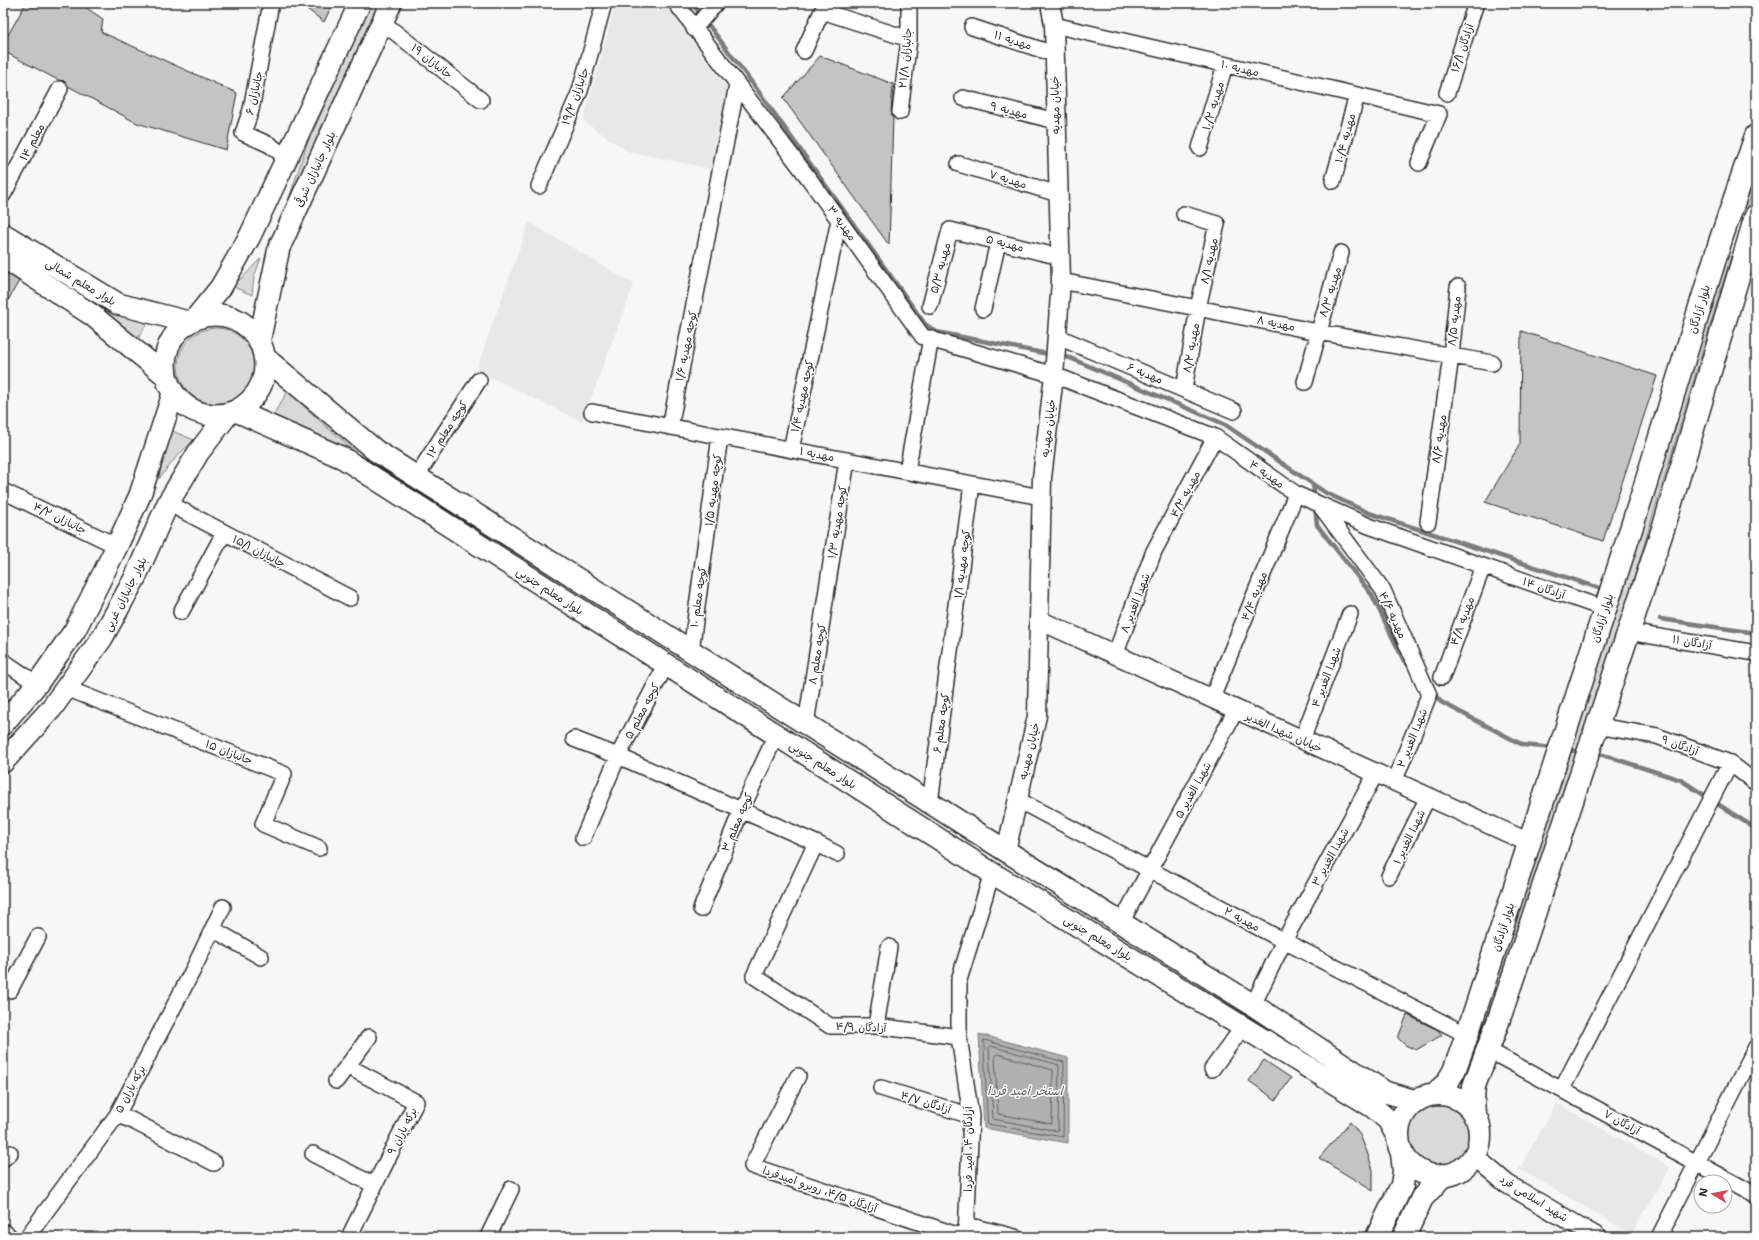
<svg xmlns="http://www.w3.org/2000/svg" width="1759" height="1240" viewBox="0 0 1759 1240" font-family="'Shantell Sans','Playpen Sans Arabic',sans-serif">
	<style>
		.built { fill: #e8e8e8 }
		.green { fill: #d9d9d9; stroke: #828282 }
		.water { fill: #b0b0b0; stroke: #7b7b7b }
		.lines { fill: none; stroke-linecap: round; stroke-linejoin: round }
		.shore { stroke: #606060; stroke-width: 1 }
		.stream { stroke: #7b7b7b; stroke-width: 4.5 }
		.building { fill: #c4c4c4; stroke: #2b2b2b }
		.minor-casing { stroke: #2b2b2b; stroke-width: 18 }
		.tertiary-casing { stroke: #2b2b2b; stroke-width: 21 }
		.secondary-casing { stroke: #2b2b2b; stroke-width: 24 }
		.primary-casing { stroke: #2b2b2b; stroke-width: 25 }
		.minor { stroke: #fff; stroke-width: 15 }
		.tertiary { stroke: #fff; stroke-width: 18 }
		.secondary { stroke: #fff; stroke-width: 21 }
		.primary { stroke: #fff; stroke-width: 22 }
		.labels { text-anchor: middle; stroke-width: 3; stroke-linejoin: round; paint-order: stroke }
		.street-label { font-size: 11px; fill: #2b2b2b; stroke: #fff }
		.water-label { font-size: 12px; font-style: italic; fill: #5a5a5a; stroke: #fff }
	</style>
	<rect width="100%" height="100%" fill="#f7f7f7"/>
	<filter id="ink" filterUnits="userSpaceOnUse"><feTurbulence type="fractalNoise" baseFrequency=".025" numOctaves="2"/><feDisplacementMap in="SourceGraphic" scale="8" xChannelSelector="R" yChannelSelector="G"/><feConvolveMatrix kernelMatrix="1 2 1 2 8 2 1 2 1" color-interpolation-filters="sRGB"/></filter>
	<g filter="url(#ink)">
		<path class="built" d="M616,3H664L727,88L712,169L627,151L583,121Z
			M529,222L634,284L582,422L476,370Z
			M1557,1103L1670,1167L1632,1234L1519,1169Z"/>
		<path class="green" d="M370,3H380L281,222L306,147Z
			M1756,164V183L1745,214H1739Z
			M3,238L149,320L134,346L109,315L3,247Z
			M1731,256L1622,618L1467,1080L1459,1075L1725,257Z
			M261,258L254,277L252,295L232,286L243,277Z
			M178 366a38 38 0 1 1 76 0a38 38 0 1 1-76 0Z
			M288,391L322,423L355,451L296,426L271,418Z
			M165,428L194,440L178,455L159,479L164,449Z
			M1409 1136a30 30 0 1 1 60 0a30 30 0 1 1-60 0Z
			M1402,1199L1415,1205L1400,1237H1384Z"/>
		<path class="water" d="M979,1034L1068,1058V1143L984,1128Z"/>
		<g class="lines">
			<path class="shore" d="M984,1040L1064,1062L1063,1137L988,1124Z
				M991,1046L1059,1065L1058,1131L993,1119L989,1048Z
				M998,1054L1053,1070L1052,1124L998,1114L995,1056Z"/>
			<path class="stream" d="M692,3L756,88L925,324L937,332L1053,355
				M1060,356L1070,358L1224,424L1326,493L1369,513L1605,590
				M1313,484L1315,499
				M1315,507L1317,525L1372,595L1404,661L1411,668
				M1660,619L1756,633
				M1433,693L1441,702L1523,745L1553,748
				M1566,750L1583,752
				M1594,754L1603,755L1681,780L1756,829"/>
		</g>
		<path class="building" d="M26,3H79L103,19L101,32L237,93L226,150L137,123L68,86L64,81L58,80L3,51V44Z
			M299,3H333L324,22Z
			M820,56L893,84L891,111L893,117L889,245L783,98Z
			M3,271L19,281L3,309Z
			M1521,331L1657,376L1603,541L1485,502L1520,444Z
			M1407,1015L1438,1030L1442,1035L1416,1050L1405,1045L1398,1038Z
			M1264,1060L1291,1078L1276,1100L1249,1081Z
			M1350,1122L1360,1135L1367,1152L1373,1170V1191L1319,1158Z"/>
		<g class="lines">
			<g class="minor-casing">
				<path id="minor" d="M271,3L251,110L243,133L270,145L287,158
					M676,3L810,180L923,337L1054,375L1215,437L1296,494L1369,526L1605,609
					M382,22L481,100
					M1054,25L1439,114L1419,163
					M972,27L1054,54
					M694,29L716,3
					M804,51L822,11L909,39
					M1447,93L1476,3
					M963,98L1056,121
					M900,112L909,39V3
					M1200,148L1225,65
					M959,164L1058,194
					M1333,181L1357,95
					M539,186L580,91L604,3
					M3,195L60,89
					M1184,214L1217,224L1198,308L1184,389
					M1061,281L1318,332L1492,363
					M930,306L950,230L1060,257
					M983,309L998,242
					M1056,336L1234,411
					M1305,382L1341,253
					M592,412L1041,497
					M670,427L737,85
					M791,450L839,220
					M907,471L931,338
					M416,477L479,380
					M3,491L117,546
					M168,503L350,598
					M1319,504L1383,590L1429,695L1394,782
					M1428,522L1451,356L1458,287
					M181,612L224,533
					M1628,632L1756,653
					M691,651L720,436
					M1115,655L1154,551L1215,437
					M3,661L37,684
					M1442,677L1483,566
					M66,688L284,774L263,824L319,848
					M1212,698L1296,494
					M806,724L847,460
					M1597,726L1657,736L1730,763L1756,783
					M574,739L618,756L816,843L754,976L830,1026H876L959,1037
					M1302,740L1350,614
					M1018,800L1284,941L1467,1035
					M930,803L972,484
					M583,838L618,756L666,665
					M816,843L837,854
					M1389,876L1428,797
					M701,909L741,811L776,735
					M1121,923L1236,710
					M213,929L261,957
					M3,987L10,990L38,937
					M1253,1005L1284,941L1376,773
					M876,1026L889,947
					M1488,1050L1756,1195
					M347,1066L416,1102L349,1237
					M1212,1069L1243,1027
					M798,1076L752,1166L963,1237
					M336,1081L369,1037
					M881,1088L971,1116
					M1562,1089L1730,763
					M117,1115L131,1120L214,1163
					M313,1154L374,1185
					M3,1159L10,1153
					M967,1225L1015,1237
					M27,1237L117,1115L194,968L223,907
					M488,1237L511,1189
					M966,1237L971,1116L959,1037V980L992,873
					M1659,1237L1756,1047"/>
			</g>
			<g class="tertiary-casing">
				<path id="tertiary" d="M1039,620L1530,843
					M1006,851L1037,716L1042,478L1054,375L1061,281L1054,25L1050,3
					M1474,1156L1507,1184L1597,1237
					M3,1233L8,1237"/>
			</g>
			<g class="secondary-casing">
				<path id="secondary" d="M3,234L118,304L188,322
					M3,257L92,315L165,375
					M165 365a50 50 0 1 1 100 0a50 50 0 1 1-100 0Z
					M195,319L221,287L250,236L360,3
					M259,342L279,248L391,3
					M264,357L376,451L1006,851L1253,1005L1385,1092L1416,1101
					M236,411L343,458L992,873L1373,1107L1388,1120L1398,1138
					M3,724L37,684L75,630L117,546L140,495L173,394
					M3,762L51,709L102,638L135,578L168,503L198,453L228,414"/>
			</g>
			<g class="primary-casing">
				<path id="primary" d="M1435,1094L1447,1083L1454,1071L1467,1035L1644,489L1721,239L1756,136
					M1398 1135a41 41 0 1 1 82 0a41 41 0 1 1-82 0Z
					M1474,1115L1473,1099L1474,1086L1498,1022L1665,523L1756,216
					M1377,1237L1402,1185L1404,1171L1402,1153
					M1404,1237L1422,1198L1443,1175"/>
			</g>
			<use href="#minor" class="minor"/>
			<use href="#tertiary" class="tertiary"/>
			<use href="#secondary" class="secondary"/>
			<use href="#primary" class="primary"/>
		</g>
	</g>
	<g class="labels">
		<g class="street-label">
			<text transform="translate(1013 40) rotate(18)" y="4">مهدیه ۱۱</text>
			<text transform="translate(1462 48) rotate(-72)" y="4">آزادگان ۱۶/۱</text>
			<text transform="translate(905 58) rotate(-85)" y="4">جانبازان ۲۱/۸</text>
			<text transform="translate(432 61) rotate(38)" y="4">جانبازان ۱۹</text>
			<text transform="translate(1240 68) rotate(13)" y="4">مهدیه ۱۰</text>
			<text transform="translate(254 93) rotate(-77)" y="4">جانبازان ۶</text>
			<text transform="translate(575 96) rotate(-70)" y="4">جانبازان ۱۹/۲</text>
			<text transform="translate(1055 105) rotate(-91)" y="4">خیابان مهدیه</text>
			<text transform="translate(1213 106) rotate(-73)" y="4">مهدیه ۱۰/۲</text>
			<text transform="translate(1009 110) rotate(14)" y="4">مهدیه ۹</text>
			<text transform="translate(1345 138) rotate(-75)" y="4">مهدیه ۱۰/۴</text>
			<text transform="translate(32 142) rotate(-62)" y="4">معلم ۱۴</text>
			<text transform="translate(315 169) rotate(-65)" y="4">بلوار جانبازان شرقی</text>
			<text transform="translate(1008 179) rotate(17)" y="4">مهدیه ۷</text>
			<text transform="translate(842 223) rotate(54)" y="4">مهدیه ۳</text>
			<text transform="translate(1005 243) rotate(14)" y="4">مهدیه ۵</text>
			<text transform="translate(1209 261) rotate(-78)" y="4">مهدیه ۸/۱</text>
			<text transform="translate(940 268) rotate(-75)" y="4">مهدیه ۵/۳</text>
			<text transform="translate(81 282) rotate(31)" y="4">بلوار معلم شمالی</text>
			<text transform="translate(1330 292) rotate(-73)" y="4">مهدیه ۸/۳</text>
			<text transform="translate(1699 309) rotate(-73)" y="4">بلوار آزادگان</text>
			<text transform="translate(1454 321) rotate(-84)" y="4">مهدیه ۸/۵</text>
			<text transform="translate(1276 323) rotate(11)" y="4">مهدیه ۸</text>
			<text transform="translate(686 346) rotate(-79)" y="4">کوچه مهدیه ۱/۶</text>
			<text transform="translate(1191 348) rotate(-80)" y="4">مهدیه ۸/۲</text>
			<text transform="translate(1145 373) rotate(22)" y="4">مهدیه ۶</text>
			<text transform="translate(802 396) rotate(-78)" y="4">کوچه مهدیه ۱/۴</text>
			<text transform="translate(1048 428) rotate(-83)" y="4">خیابان مهدیه</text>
			<text transform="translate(447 429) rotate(-57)" y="4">کوچه معلم ۱۲</text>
			<text transform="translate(1439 439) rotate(-82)" y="4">مهدیه ۸/۶</text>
			<text transform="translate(817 454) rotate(11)" y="4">مهدیه ۱</text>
			<text transform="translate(1267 474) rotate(35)" y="4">مهدیه ۴</text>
			<text transform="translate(713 490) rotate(-83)" y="4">کوچه مهدیه ۱/۵</text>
			<text transform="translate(1185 494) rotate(-62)" y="4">مهدیه ۴/۲</text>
			<text transform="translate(60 518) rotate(26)" y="4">جانبازان ۴/۲</text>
			<text transform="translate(837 522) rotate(-81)" y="4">کوچه مهدیه ۱/۳</text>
			<text transform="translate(259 551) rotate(27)" y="4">جانبازان ۱۵/۱</text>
			<text transform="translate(962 564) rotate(-83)" y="4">کوچه مهدیه ۱/۱</text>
			<text transform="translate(1544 588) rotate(19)" y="4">آزادگان ۱۴</text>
			<text transform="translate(550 591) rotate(33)" y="4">بلوار معلم جنوبی</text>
			<text transform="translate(125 594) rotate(-63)" y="4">بلوار جانبازان غربی</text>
			<text transform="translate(1254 596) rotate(-68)" y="4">مهدیه ۴/۴</text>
			<text transform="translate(698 597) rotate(-82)" y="4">کوچه معلم ۱۰</text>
			<text transform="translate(1135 603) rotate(-69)" y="4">شهدا الغدیر ۸</text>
			<text transform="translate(1393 615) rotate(65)" y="4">مهدیه ۴/۶</text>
			<text transform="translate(1602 618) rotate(-72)" y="4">بلوار آزادگان</text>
			<text transform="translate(1462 621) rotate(-70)" y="4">مهدیه ۴/۸</text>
			<text transform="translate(1692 642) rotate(10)" y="4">آزادگان ۱۱</text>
			<text transform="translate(817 654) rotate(-81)" y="4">کوچه معلم ۸</text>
			<text transform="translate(1326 677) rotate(-69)" y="4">شهدا الغدیر ۴</text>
			<text transform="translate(642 711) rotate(-62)" y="4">کوچه معلم ۵</text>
			<text transform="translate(941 723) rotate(-82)" y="4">کوچه معلم ۶</text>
			<text transform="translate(1284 732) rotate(24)" y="4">خیابان شهدا الغدیر</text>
			<text transform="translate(1412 738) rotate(-68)" y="4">شهدا الغدیر ۲</text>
			<text transform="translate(1680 745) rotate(20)" y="4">آزادگان ۹</text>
			<text transform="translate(1029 751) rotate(-77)" y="4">خیابان مهدیه</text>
			<text transform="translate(229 752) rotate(21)" y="4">جانبازان ۱۵</text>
			<text transform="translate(823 765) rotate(33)" y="4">بلوار معلم جنوبی</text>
			<text transform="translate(1193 790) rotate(-61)" y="4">شهدا الغدیر ۵</text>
			<text transform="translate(737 822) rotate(-67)" y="4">کوچه معلم ۳</text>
			<text transform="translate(1409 837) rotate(-64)" y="4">شهدا الغدیر ۱</text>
			<text transform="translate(1330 857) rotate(-61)" y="4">شهدا الغدیر ۳</text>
			<text transform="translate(1242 919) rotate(28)" y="4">مهدیه ۲</text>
			<text transform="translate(1503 927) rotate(-72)" y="4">بلوار آزادگان</text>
			<text transform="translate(1098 938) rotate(31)" y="4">بلوار معلم جنوبی</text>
			<text transform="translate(861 1027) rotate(2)" y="4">آزادگان ۴/۹</text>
			<text transform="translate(130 1089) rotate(-62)" y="4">برکه باران ۵</text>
			<text transform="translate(926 1102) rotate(17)" y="4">آزادگان ۴/۷</text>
			<text transform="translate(1622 1122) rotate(29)" y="4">آزادگان ۷</text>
			<text transform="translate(402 1131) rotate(-63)" y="4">برکه باران ۹</text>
			<text transform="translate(968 1149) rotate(-90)" y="4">آزادگان ۴، امید فردا</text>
			<text transform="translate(820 1189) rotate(19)" y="4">آزادگان ۴/۵، روبرو امیدفردا</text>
			<text transform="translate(1534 1198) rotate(32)" y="4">شهید اسلامی فرد</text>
		</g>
		<g class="water-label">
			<text x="1025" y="1095">استخر امید فردا</text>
		</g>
	</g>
	<rect width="1759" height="1240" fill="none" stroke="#fff" stroke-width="16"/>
	<rect x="8" y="8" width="1743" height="1224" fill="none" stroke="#2b2b2b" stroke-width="1.5" filter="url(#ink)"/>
	<g transform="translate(1713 1194) rotate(280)"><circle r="19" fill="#ffffff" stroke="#aaaaaa"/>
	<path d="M0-3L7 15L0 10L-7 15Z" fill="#d1495b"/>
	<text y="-6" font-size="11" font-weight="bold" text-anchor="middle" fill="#2b2b2b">N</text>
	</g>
</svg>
